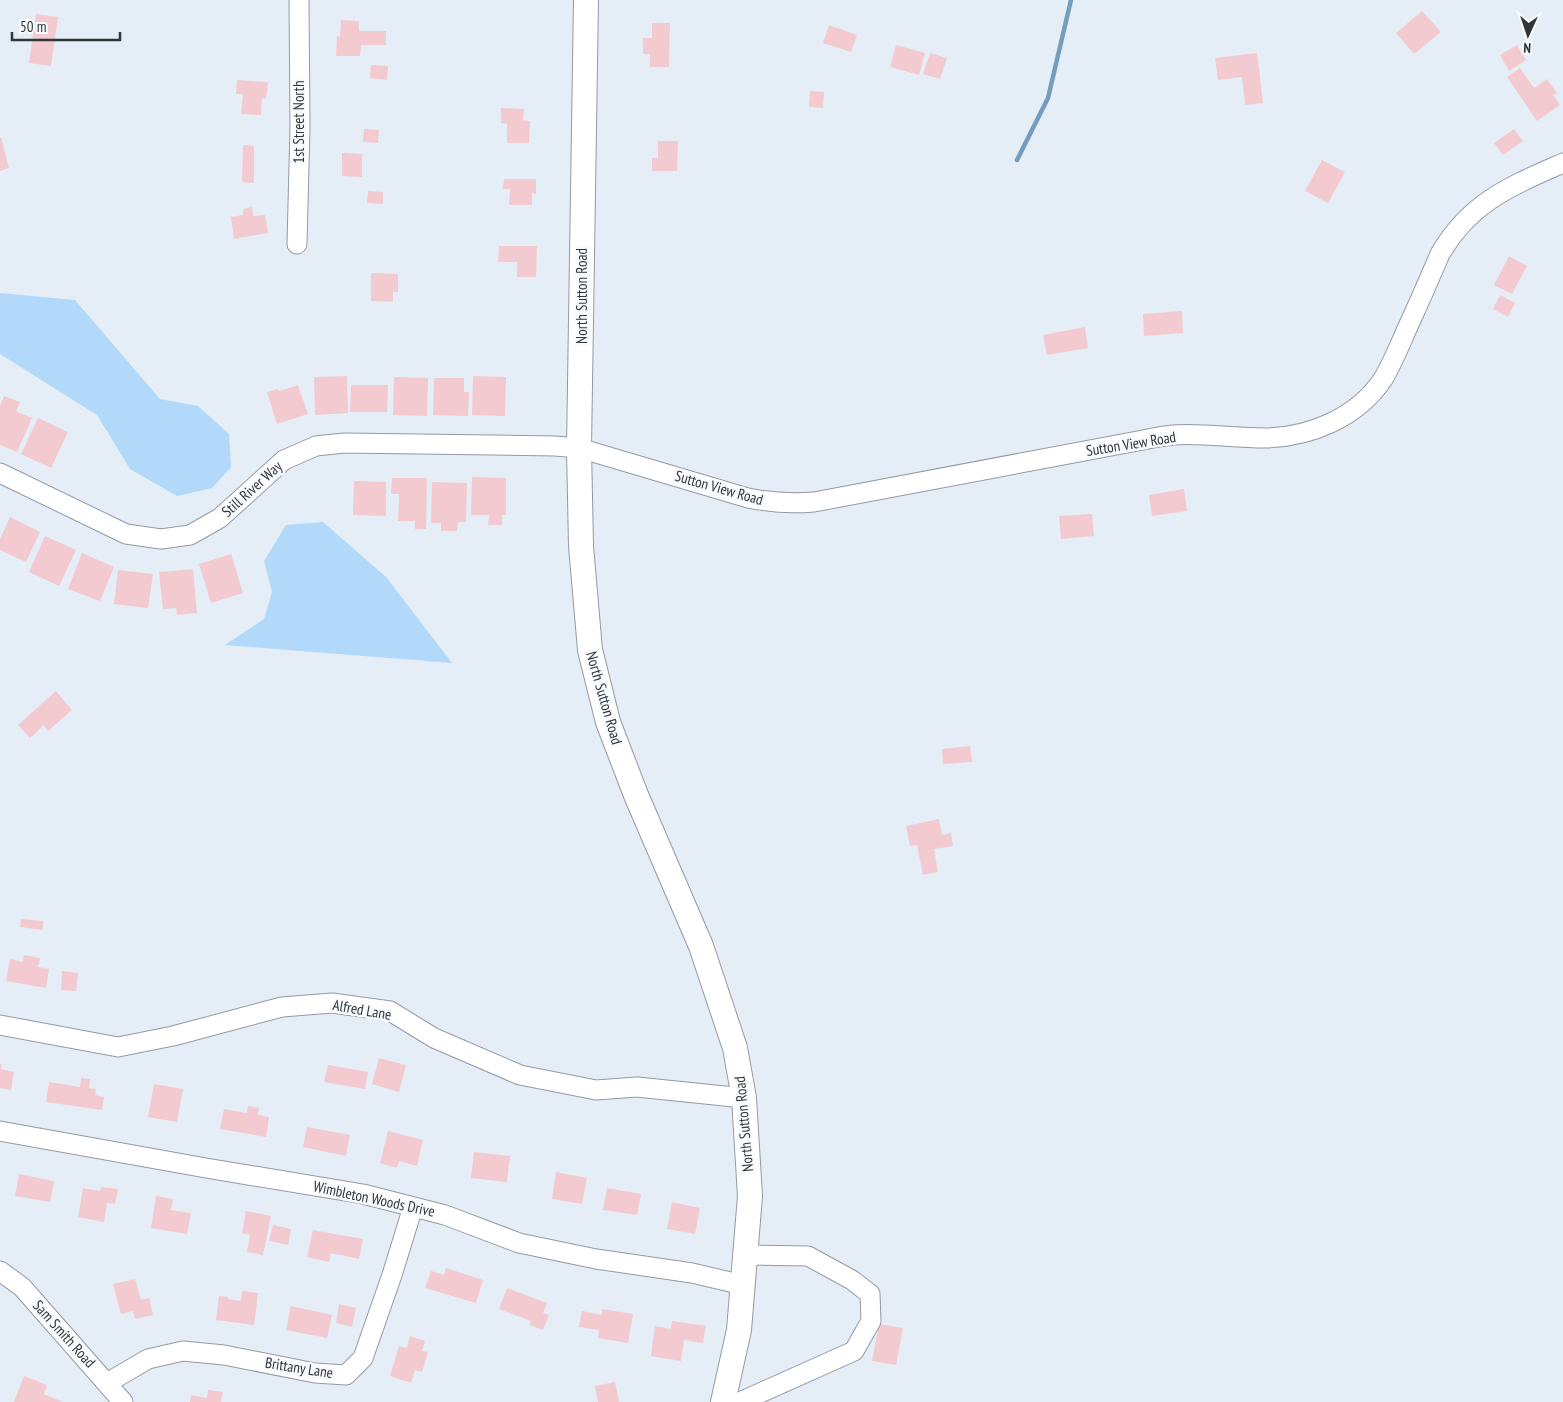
<svg xmlns="http://www.w3.org/2000/svg" width="1563" height="1402" viewBox="0 0 1563 1402" font-family="'PT Sans Narrow',sans-serif">
	<style>
		.green { fill: #b2d8fa }
		.lines { fill: none; stroke-linecap: round; stroke-linejoin: round }
		.stream { stroke: #749dc0; stroke-width: 4.5 }
		.building { fill: #f3cad0 }
		.minor-casing { stroke: #929aa2; stroke-width: 21 }
		.major-casing { stroke: #929aa2; stroke-width: 26 }
		.minor { stroke: #fff; stroke-width: 19 }
		.major { stroke: #fff; stroke-width: 24 }
		.labels { text-anchor: middle; stroke-width: 5; stroke-linejoin: round; paint-order: stroke }
		.street-label { font-size: 15px; fill: #313538; stroke: #f7fbfe }
	</style>
	<rect width="100%" height="100%" fill="#e5eef6"/>
	<path class="green" d="M0,293L75,300L160,399L198,406L229,434L231,467L212,488L177,496L130,469L97,415L0,354Z
		M323,522L386,577L452,663L225,645L264,619L272,592L264,561L286,525Z"/>
	<g class="lines">
		<path class="stream" d="M1017,160L1048,98L1071,0"/>
	</g>
	<path class="building" d="M1422,11L1441,32L1414,54L1396,33Z
		M36,14L58,17L51,66L29,63Z
		M341,20L359,21V31H386V45H361L360,56H336L337,36L340,37Z
		M652,23H670L669,67H650V54H643V38H652Z
		M829,25L857,35L851,52L823,43Z
		M896,45L925,53L919,75L890,67Z
		M1517,45L1526,60L1509,71L1500,55Z
		M930,53L947,58L940,79L923,74Z
		M1257,53L1263,103L1245,105L1242,77L1218,80L1215,58Z
		M371,65L388,66L387,80L370,78Z
		M1520,68L1534,88L1547,79L1557,93L1553,95L1560,105L1537,121L1507,77Z
		M237,80L268,82L266,99L262,98L261,115L241,114L243,94H236Z
		M810,91L824,92L823,108L809,107Z
		M501,108L524,109L523,120L530,121L529,143H507V124L501,123Z
		M364,129L379,130L378,143L363,142Z
		M1514,129L1523,141L1503,155L1494,143Z
		M1,137L9,168L0,171V138Z
		M658,141H678L677,171H652V158H658Z
		M243,145L254,146V183L242,182Z
		M342,153L362,154V177L342,176Z
		M1322,160L1345,172L1328,203L1305,191Z
		M504,179H536V194L532,193V205H509L510,189H503Z
		M368,191L383,192V204L367,203Z
		M252,207L253,216L265,215L268,233L234,239L231,217L243,215V209Z
		M499,246H537L536,277H517V262H498Z
		M1509,256L1527,266L1512,294L1494,285Z
		M371,273L398,274V292H393V302L371,301Z
		M1500,295L1515,303L1508,317L1493,309Z
		M1182,311L1183,333L1144,336L1143,314Z
		M1085,327L1088,348L1047,355L1043,335Z
		M347,376L348,413L315,415L314,377Z
		M473,376L506,377L505,416L472,415Z
		M394,377L428,378L427,416L393,415Z
		M434,378H464V392H469L468,416L433,415Z
		M298,385L308,414L277,424L267,392L278,389L279,391Z
		M351,385H388L387,412H350Z
		M4,396L20,402L16,411L32,418L17,452L0,445V406Z
		M38,418L68,432L51,468L21,454Z
		M472,477L506,478V515H502V525H488L489,515H471Z
		M392,478H427L426,529H415V521H398L399,494H391Z
		M354,481L386,482V516L353,515Z
		M432,482L467,483L466,522H458L457,531H441V523H431Z
		M1184,489L1187,511L1152,516L1149,495Z
		M1092,514L1094,536L1061,539L1059,516Z
		M10,517L40,532L26,562L0,550V539Z
		M45,536L76,550L59,586L29,572Z
		M82,553L114,567L100,601L68,589Z
		M231,554L243,593L211,603L199,564Z
		M193,569L197,613L177,615L176,608L163,609L159,572Z
		M118,570L153,574L148,608L114,604Z
		M56,691L72,710L48,731L44,725L30,738L18,725Z
		M970,746L972,762L943,764L942,749Z
		M939,819L942,835L951,833L953,846L934,849L938,872L923,875L917,845L910,846L906,826Z
		M21,919L43,921V930L20,927Z
		M24,955L40,958L38,967L49,969L46,988L6,981L10,959L23,962Z
		M62,971L78,973L76,991L61,990Z
		M379,1058L406,1065L399,1092L372,1084Z
		M0,1064H2L1,1069L14,1072L11,1090L0,1088Z
		M328,1065L368,1072L365,1089L324,1082Z
		M81,1078L90,1079L89,1088L96,1089L95,1095L104,1097L102,1110L46,1102L49,1082L80,1087Z
		M154,1084L183,1089L177,1122L148,1117Z
		M248,1106L259,1108L258,1115L269,1117L266,1137L220,1129L224,1109L247,1113Z
		M307,1127L350,1135L346,1156L303,1147Z
		M388,1131L423,1140L417,1166L399,1161L397,1168L380,1163Z
		M474,1152L510,1156L507,1182L471,1178Z
		M556,1172L587,1178L582,1204L552,1199Z
		M19,1174L54,1181L50,1202L15,1196Z
		M101,1187L118,1189L115,1204L107,1203L104,1222L78,1217L83,1188L100,1191Z
		M607,1188L641,1194L637,1215L603,1210Z
		M156,1196L173,1199L171,1210L191,1213L187,1234L151,1228Z
		M672,1202L700,1208L695,1234L667,1229Z
		M246,1211L271,1216L263,1255L247,1252L250,1235L242,1233Z
		M273,1225L291,1229L288,1245L269,1241Z
		M313,1230L363,1239L359,1259L331,1253L329,1262L307,1257Z
		M446,1268L483,1280L476,1303L425,1288L431,1271L444,1275Z
		M135,1279L141,1300L149,1298L153,1315L135,1319L133,1311L121,1314L113,1284Z
		M507,1288L547,1303L543,1313L549,1315L543,1330L530,1325L531,1321L499,1309Z
		M242,1291L258,1293L254,1325L216,1320L219,1296L228,1297V1299L241,1301Z
		M339,1304L356,1308L352,1327L336,1323Z
		M291,1306L332,1315L327,1338L286,1330Z
		M602,1309L633,1314L628,1343L598,1338L599,1330L579,1327L582,1311L602,1315Z
		M672,1321L706,1326L703,1343L684,1340L681,1361L651,1356L655,1326L671,1329Z
		M879,1324L903,1328L896,1365L872,1361Z
		M410,1336L425,1341L422,1351L428,1352L422,1372L415,1370L411,1383L390,1376L399,1346L407,1348Z
		M24,1376L47,1385L44,1394L63,1402H14Z
		M615,1382L619,1402H598L595,1386Z
		M208,1390L223,1392L221,1402H190L191,1395L207,1398Z"/>
	<g class="lines">
		<g class="minor-casing">
			<path id="minor" d="M297,244L300,127L299,0
				M0,473L126,534L161,539L190,535L220,518L284,460L316,446L344,443L555,446L579,448L748,498C772,503 790,504 814,502L1143,440C1153,438 1163,436 1173,435C1203,433 1234,438 1265,438C1310,437 1357,418 1383,379C1392,364 1399,347 1406,331C1418,305 1429,280 1440,254C1470,202 1511,186 1563,163
				M0,1025L118,1047L173,1036L282,1007L332,1003L390,1011L434,1038L520,1075L596,1090L637,1087L744,1098
				M0,1131L206,1168L363,1194L445,1215L519,1243L596,1259L692,1273L743,1285
				M0,1271L22,1287L123,1402
				M107,1383L148,1359L183,1351L224,1355L315,1373L346,1375L363,1358L392,1275L413,1207
				M740,1402L854,1351L871,1321L870,1294L852,1280L808,1256L745,1255"/>
		</g>
		<g class="major-casing">
			<path id="major" d="M586,0L579,448L581,546L590,650L608,722L636,795L701,946L735,1048L744,1098L750,1196L739,1330L723,1402"/>
		</g>
		<use href="#minor" class="minor"/>
		<use href="#major" class="major"/>
	</g>
	<g class="labels">
		<g class="street-label">
			<text transform="translate(299 122) rotate(-90)" y="5">1st Street North</text>
			<text transform="translate(582 296) rotate(-90)" y="5">North Sutton Road</text>
			<text transform="translate(1131 444) rotate(-9)" y="5">Sutton View Road</text>
			<text transform="translate(719 488) rotate(16)" y="5">Sutton View Road</text>
			<text transform="translate(252 489) rotate(-42)" y="5">Still River Way</text>
			<text transform="translate(604 698) rotate(74)" y="5">North Sutton Road</text>
			<text transform="translate(362 1010) rotate(10)" y="5">Alfred Lane</text>
			<text transform="translate(744 1124) rotate(-95)" y="5">North Sutton Road</text>
			<text transform="translate(374 1199) rotate(12)" y="5">Wimbleton Woods Drive</text>
			<text transform="translate(64 1334) rotate(48)" y="5">Sam Smith Road</text>
			<text transform="translate(299 1368) rotate(9)" y="5">Brittany Lane</text>
		</g>
	</g>
	<g transform="translate(1528 35) rotate(183)" stroke="#f7fbfe" stroke-width="4" paint-order="stroke">
	<path d="M0-4L9 19L0 12L-9 19Z" fill="#313538"/>
	<text y="-8" font-size="14" font-weight="bold" text-anchor="middle" fill="#313538">N</text>
	</g>
	<path d="M12 32v8h108v-8" fill="none" stroke="#313538" stroke-width="2.5"/>
	<text x="20" y="32" font-size="15" fill="#313538" stroke="#f7fbfe" stroke-width="4" paint-order="stroke">50 m</text>
</svg>
